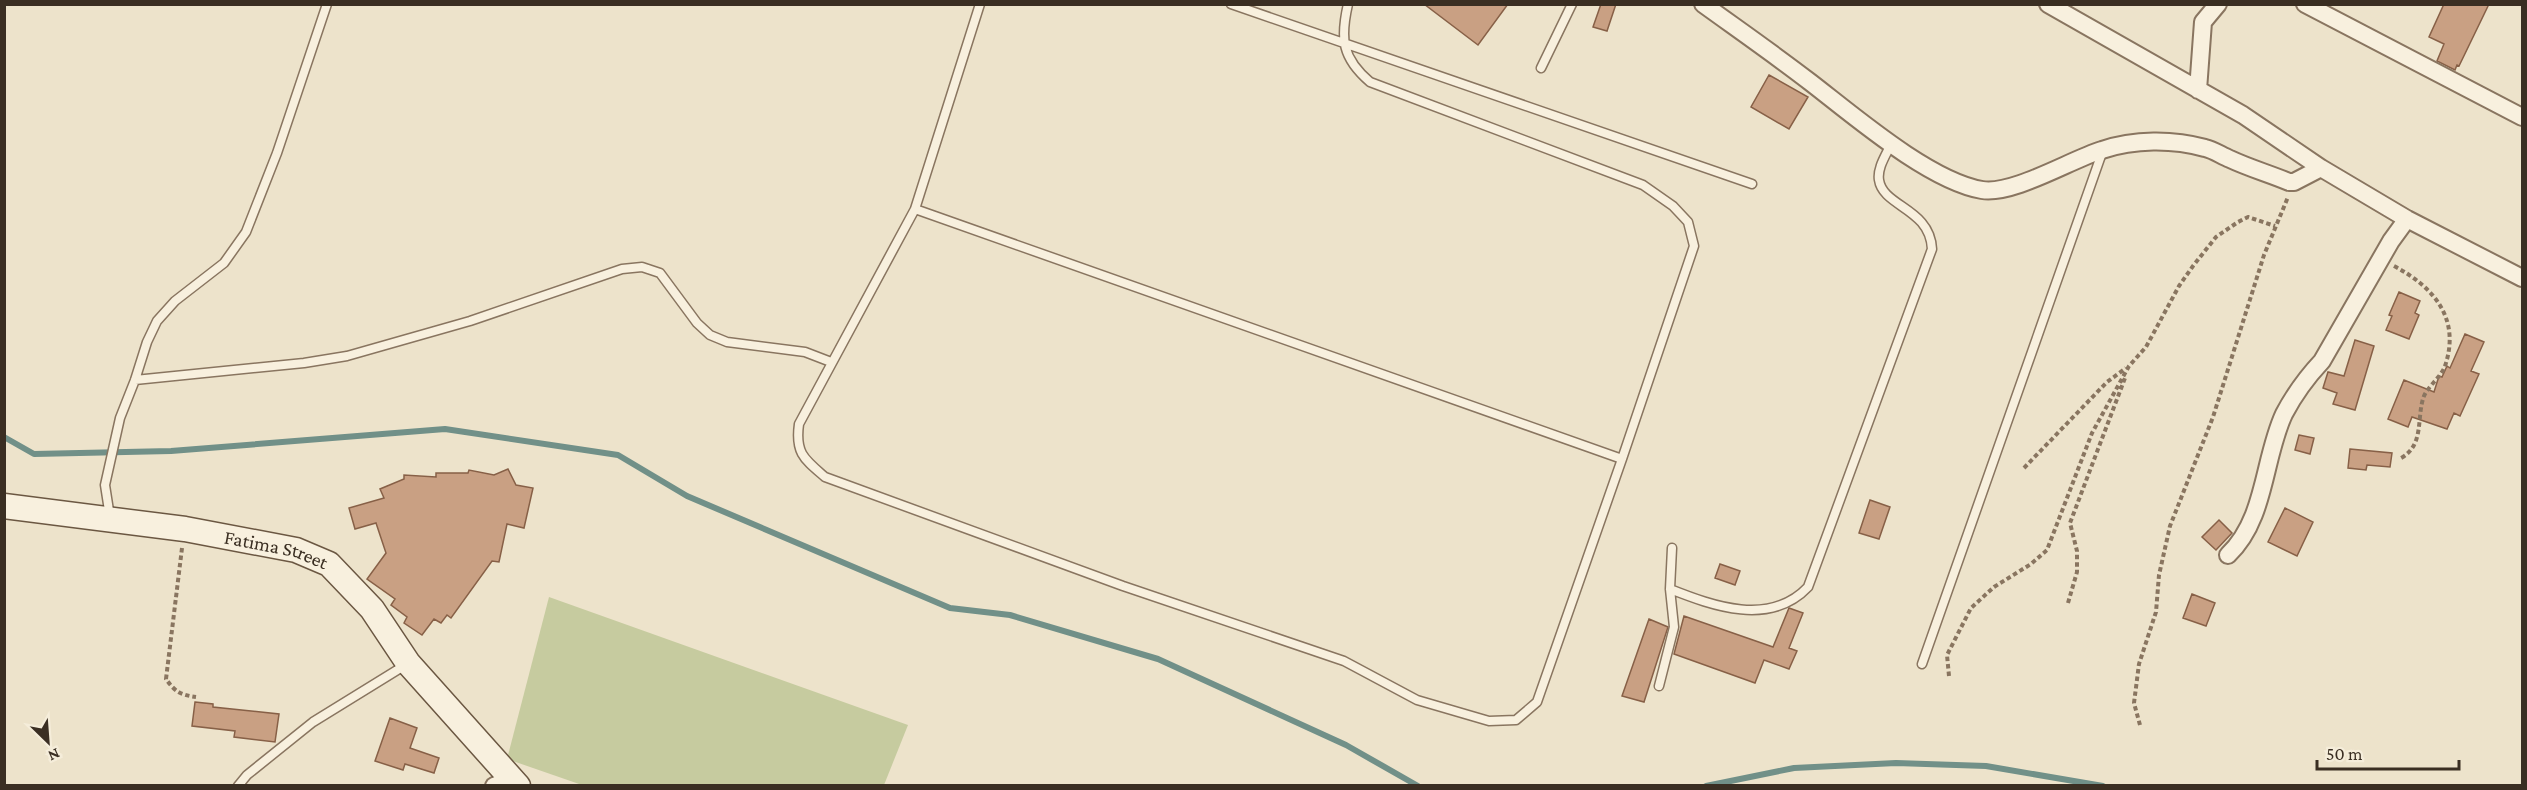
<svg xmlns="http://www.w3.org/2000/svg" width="2527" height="790" viewBox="0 0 2527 790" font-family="'Crimson Pro',serif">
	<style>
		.green { fill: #c6cb9f }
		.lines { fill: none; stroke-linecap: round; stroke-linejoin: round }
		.stream { stroke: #719088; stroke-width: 6 }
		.building { fill: #c9a083; stroke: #876047; stroke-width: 1.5 }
		.lane-casing { stroke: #897560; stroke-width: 11 }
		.street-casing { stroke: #897560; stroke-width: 20 }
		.secondary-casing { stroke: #6b5742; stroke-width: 27 }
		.path { stroke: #897560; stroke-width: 4; stroke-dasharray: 4.5 3; stroke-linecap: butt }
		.lane { stroke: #f8f0de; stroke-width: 8 }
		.street { stroke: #f8f0de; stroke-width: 16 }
		.secondary { stroke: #f8f0de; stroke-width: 24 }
		.labels { text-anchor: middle; stroke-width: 6; stroke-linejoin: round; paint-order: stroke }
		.street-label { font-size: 20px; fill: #3a2e22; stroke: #f5edda }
	</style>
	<rect width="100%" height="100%" fill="#ede3cb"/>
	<path class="green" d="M549,597L908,725L884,785H582L507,759Z"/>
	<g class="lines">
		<path class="stream" d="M4,437L34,454L171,451L445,429L618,455L687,496L950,608L1010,615L1158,659L1346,745L1418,786
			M1706,786L1794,768L1896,763L1986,766L2103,786"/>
	</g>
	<path class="building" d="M1424,4H1508L1478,45Z
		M1601,4H1616L1607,31L1593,27Z
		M2444,4H2489L2459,66L2457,65L2455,70L2437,61L2444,44L2429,37Z
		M1769,75L1808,97L1789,129L1751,107Z
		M2399,292L2420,301L2415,313L2419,315L2409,339L2386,330L2392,316L2389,315Z
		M2465,334L2484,342L2471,371L2479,374L2460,416L2454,413L2447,429L2412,417L2408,427L2388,419L2404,380L2434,392L2439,376L2442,377L2447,366L2450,368Z
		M2355,340L2374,346L2355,410L2333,404L2337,393L2323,388L2328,372L2344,376Z
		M2299,435L2314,438L2310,454L2295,450Z
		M2350,449L2392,453L2390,467L2367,465L2366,470L2348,468Z
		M508,469L516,485L533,488L524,528L507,524L499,562L492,561L451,618L447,615L441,623L434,619L422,635L404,623L407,617L391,605L395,599L367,579L386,553L376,523L355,529L349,508L384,498L380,489L404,479V475L436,477V473H468L469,470L494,475Z
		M1870,500L1890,507L1879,539L1859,533Z
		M2285,508L2313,522L2297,556L2268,542Z
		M2219,520L2232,533L2216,550L2202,537Z
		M1720,564L1740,571L1735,585L1715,578Z
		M2192,594L2215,603L2206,626L2183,618Z
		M1789,608L1803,613L1789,648L1797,651L1789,669L1764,660L1755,683L1674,654L1684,616L1773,647Z
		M1649,619L1668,627L1644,702L1622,696Z
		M195,702L213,704V707L279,714L275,742L234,737L235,731L192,726Z
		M390,718L417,728L410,748L439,758L434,773L405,764L403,770L375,761Z"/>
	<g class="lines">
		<g class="lane-casing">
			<path id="lane" d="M980,4L915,209L799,424C795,453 804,459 825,477L1123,586L1344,661L1417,700L1489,721L1516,720L1537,702L1622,459L1694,246L1688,222L1673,206L1643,185L1370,82C1342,58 1340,39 1348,4
				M1231,4L1752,184
				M1541,68L1572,4
				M915,209L1622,459
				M135,380L304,363L347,356L470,321L622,269L642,267L660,273L697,323L710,335L727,342L805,352L831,362
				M110,517L105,485L120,418L135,380L147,342L157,321L175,301L224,263L246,232L277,153L327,4
				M1670,589C1713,606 1770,627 1808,587L1932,249C1930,208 1883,207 1879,180C1877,168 1886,155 1891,144
				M1922,664L2103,150
				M1659,686L1674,627L1670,589L1672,548
				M238,786L247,775L313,722L407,664"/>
		</g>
		<g class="street-casing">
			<path id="street" d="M1703,4C1739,30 1775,55 1810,82C1853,115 1929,181 1982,190C2013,195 2070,160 2102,150C2134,139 2173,139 2205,148C2214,150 2222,156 2230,159C2249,168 2270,174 2289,182H2294L2321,168L2407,219L2522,278
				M2048,4L2243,115L2321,168
				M2305,4L2522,117
				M2198,90L2203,22L2218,4
				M2228,555C2266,519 2263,459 2284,414C2294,395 2307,377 2322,361L2391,241L2407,219
				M494,786L511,779"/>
		</g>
		<g class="secondary-casing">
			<g id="secondary">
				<path id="s1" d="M4,506L185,529L296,550L329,564L372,609L408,663L518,786"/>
			</g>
		</g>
		<path class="path" d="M2394,266C2434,287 2461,319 2445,366C2441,377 2429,385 2424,396C2416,417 2425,445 2401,458
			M2024,468L2107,382L2126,368
			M182,548L166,679C175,692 181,695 196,697
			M2068,603L2077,572V551L2070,523L2125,378
			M1949,676L1947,655L1971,608L1994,587L2031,564L2047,550L2092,433L2129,366L2146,347L2179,286L2193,266L2216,237L2238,222L2248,217L2275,226
			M2140,725L2134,703L2139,664L2156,612L2159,575L2170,526L2213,417L2264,255L2288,197"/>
		<use href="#lane" class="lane"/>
		<use href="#street" class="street"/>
		<use href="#secondary" class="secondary"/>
	</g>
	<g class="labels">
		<g class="street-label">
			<text dy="7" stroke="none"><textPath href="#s1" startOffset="276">Fatima Street</textPath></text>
		</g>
	</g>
	<rect width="2527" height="790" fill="none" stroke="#3a2e22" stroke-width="12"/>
	<g transform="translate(48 742) rotate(155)" stroke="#f5edda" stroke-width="4.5" paint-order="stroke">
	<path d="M0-4.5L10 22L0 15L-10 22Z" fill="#3a2e22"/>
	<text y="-9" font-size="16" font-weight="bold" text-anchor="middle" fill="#3a2e22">N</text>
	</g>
	<path d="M2317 760v9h142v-9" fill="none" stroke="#3a2e22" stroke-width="3"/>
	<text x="2326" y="760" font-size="18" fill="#3a2e22" stroke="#f5edda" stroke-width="4.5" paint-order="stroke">50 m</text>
</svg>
